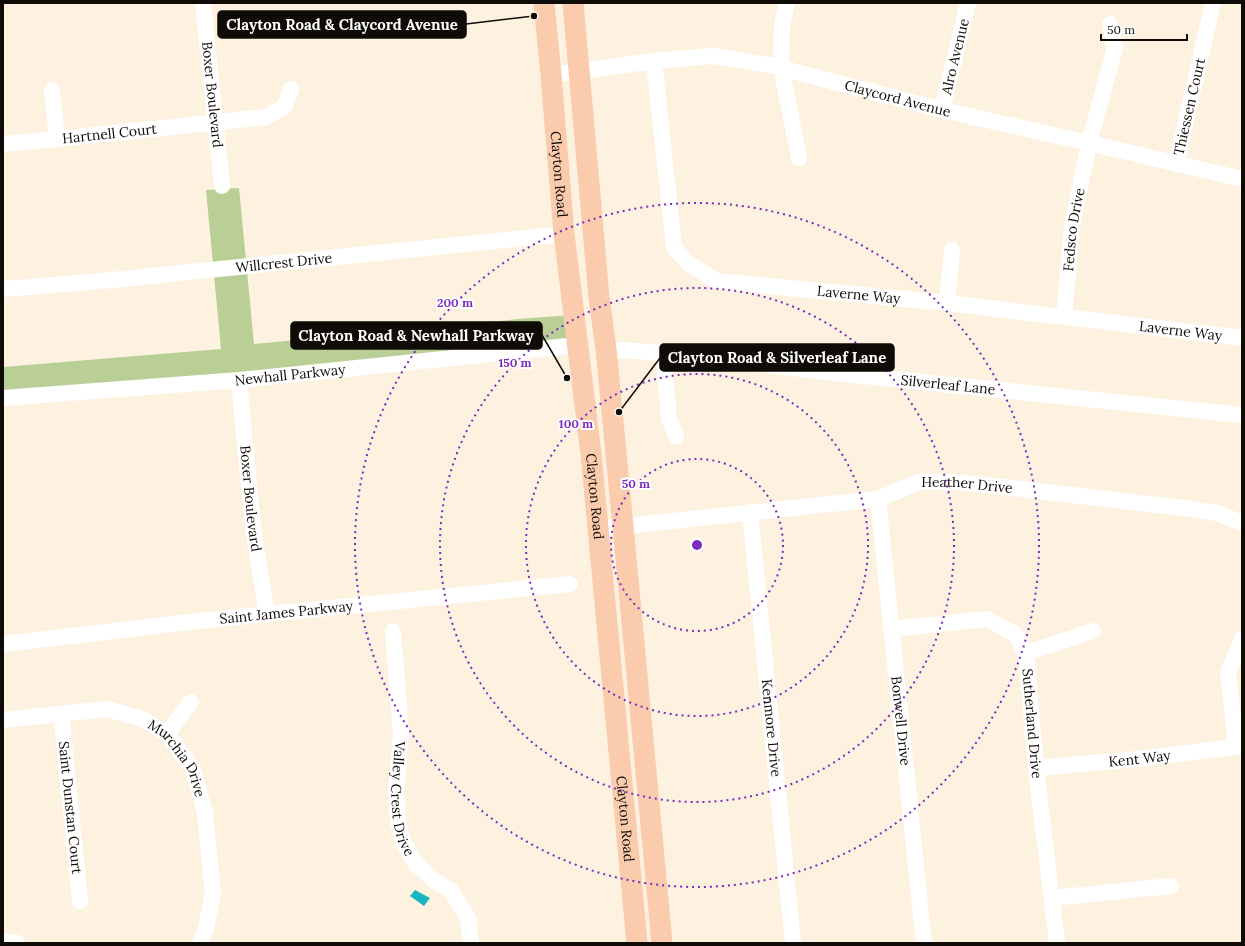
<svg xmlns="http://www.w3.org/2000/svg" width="1245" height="946" viewBox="0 0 1245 946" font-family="Lora,serif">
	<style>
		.green { fill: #b9cf95 }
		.water { fill: #19b5c3 }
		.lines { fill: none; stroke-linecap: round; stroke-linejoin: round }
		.minor { stroke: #fff; stroke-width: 16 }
		.major { stroke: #facbac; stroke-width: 21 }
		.ring { fill: none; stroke: #7b2cbf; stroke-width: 2; stroke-dasharray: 2 4 }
		.labels { text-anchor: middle; stroke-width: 4; stroke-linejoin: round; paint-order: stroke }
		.street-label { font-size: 14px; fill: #0f0b06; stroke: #fff }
		.centre { fill: #7b2cbf; stroke: #fff; stroke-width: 2 }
		.ring-label { font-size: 12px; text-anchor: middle; font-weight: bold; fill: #7b2cbf; stroke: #fff; stroke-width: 4; stroke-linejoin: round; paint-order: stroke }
		.leader { fill: none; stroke: #0f0b06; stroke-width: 1.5 }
		.callout-dot { fill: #0f0b06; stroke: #fff; stroke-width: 1.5 }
		.callout { fill: #0f0b06; stroke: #0f0b06; stroke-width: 1.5 }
		.callout-label { font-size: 15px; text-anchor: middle; font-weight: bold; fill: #fff }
	</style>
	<rect width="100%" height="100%" fill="#fdf1e0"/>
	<path class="green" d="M239,188L254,344L530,318L573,315L577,345L3,398V367L221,349L206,190Z"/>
	<path class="water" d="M415,890L430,898L424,906L410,896Z"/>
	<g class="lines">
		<g class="minor">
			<path id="s1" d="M203,3L222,186"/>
			<path d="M787,3L782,24L781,67L799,158"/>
			<path id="s2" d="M654,61L674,247L688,263L716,281L947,303L1242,338"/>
			<path id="s3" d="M551,75L654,61L713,56L781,67L792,71L942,110L1089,143L1242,179"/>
			<path d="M52,90L57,139"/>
			<path id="s4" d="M942,110L968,3"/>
			<path id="s5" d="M3,144L57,139L267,117L285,106L291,89"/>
			<path id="s6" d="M1176,164L1213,3"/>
			<path id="s7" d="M3,289L102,281L564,234"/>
			<path d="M947,303L952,250"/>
			<path id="s8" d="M1064,317L1072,226L1089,143L1115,48L1110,24"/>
			<path id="s9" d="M606,349L663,353L835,373L1242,415"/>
			<path d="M663,353L669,419L676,436"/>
			<path id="s10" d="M239,380L253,528L267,615"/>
			<path id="s11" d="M3,398L239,380L577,345"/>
			<path id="s12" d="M878,499L924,943"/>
			<path id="s13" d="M750,512L793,943"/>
			<path id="s14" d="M597,529L878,499L920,482H958L1185,508L1217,513L1242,523"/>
			<path id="s15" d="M891,629L987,619L1015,634L1026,653L1036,768L1057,943"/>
			<path id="s16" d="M393,631L401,734L396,791L398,821L403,841L416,864L431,878L451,891L468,918L471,943"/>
			<path id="s17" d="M3,644L208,620L570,584"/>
			<path d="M1026,653L1093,631"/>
			<path id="s18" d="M61,714L80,901"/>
			<path id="s19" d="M3,720L107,709L143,719L167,734L193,769L205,813L213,893L206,928L200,943"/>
			<path d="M167,734L191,702"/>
			<path d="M1236,747L1228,672L1242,639"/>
			<path id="s20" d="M1036,768L1138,759L1242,746"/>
			<path d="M1052,898L1171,886"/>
			<path d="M3,941L17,943"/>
		</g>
		<g class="major">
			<path id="s21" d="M544,3L551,75L564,234L591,454L637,943"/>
			<path d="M573,3L599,297L606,349L623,526L662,943"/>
		</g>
	</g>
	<g class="ring">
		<circle cx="697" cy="545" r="86"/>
		<circle cx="697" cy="545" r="171"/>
		<circle cx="697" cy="545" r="257"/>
		<circle cx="697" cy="545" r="342"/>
	</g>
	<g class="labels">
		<g class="street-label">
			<text dy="5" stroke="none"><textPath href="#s4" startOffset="55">Alro Avenue</textPath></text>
			<text dy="5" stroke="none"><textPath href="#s1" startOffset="92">Boxer Boulevard</textPath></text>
			<text dy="5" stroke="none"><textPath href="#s3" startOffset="353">Claycord Avenue</textPath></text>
			<text dy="5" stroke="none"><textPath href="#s6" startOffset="59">Thiessen Court</textPath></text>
			<text dy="5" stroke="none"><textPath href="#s5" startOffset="107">Hartnell Court</textPath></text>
			<text dy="5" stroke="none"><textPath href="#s21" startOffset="172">Clayton Road</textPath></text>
			<text dy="5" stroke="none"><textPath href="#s8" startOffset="88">Fedsco Drive</textPath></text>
			<text dy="5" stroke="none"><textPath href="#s7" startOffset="282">Willcrest Drive</textPath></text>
			<text dy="5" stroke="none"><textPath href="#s2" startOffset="385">Laverne Way</textPath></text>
			<text dy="5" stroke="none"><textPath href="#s2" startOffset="709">Laverne Way</textPath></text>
			<text dy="5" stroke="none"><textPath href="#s11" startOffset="288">Newhall Parkway</textPath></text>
			<text dy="5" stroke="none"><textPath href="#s9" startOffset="344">Silverleaf Lane</textPath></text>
			<text dy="5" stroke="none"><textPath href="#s14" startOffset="375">Heather Drive</textPath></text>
			<text dy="5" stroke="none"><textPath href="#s21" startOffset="496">Clayton Road</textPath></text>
			<text dy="5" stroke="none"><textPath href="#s10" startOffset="119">Boxer Boulevard</textPath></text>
			<text dy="5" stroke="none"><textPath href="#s17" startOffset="285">Saint James Parkway</textPath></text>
			<text dy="5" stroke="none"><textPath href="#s12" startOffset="223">Bonwell Drive</textPath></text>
			<text dy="5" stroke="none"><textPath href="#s15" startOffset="221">Sutherland Drive</textPath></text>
			<text dy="5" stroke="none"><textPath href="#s13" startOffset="217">Kenmore Drive</textPath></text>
			<text dy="5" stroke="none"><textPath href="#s20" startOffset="104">Kent Way</textPath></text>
			<text dy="5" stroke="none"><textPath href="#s19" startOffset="196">Murchia Drive</textPath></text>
			<text dy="5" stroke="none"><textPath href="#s16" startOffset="169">Valley Crest Drive</textPath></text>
			<text dy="5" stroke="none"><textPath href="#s18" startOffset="94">Saint Dunstan Court</textPath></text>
			<text dy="5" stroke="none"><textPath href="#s21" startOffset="820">Clayton Road</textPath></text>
		</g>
	</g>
	<circle cx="697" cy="545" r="6" class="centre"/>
	<g class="ring-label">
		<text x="455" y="307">200 m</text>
		<text x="515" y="367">150 m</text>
		<text x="576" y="428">100 m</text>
		<text x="636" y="488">50 m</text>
	</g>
	<path class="leader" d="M534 16L466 24M567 378L542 335M619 412L660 358"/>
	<g class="callout-dot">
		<circle cx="534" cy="16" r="4"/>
		<circle cx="567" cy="378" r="4"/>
		<circle cx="619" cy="412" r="4"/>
	</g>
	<g class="callout">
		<rect x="218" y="11" width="248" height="27" rx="4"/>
		<rect x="291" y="322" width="251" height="27" rx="4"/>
		<rect x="660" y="344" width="234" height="27" rx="4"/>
	</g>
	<g class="callout-label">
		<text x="342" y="30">Clayton Road &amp; Claycord Avenue</text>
		<text x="416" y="341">Clayton Road &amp; Newhall Parkway</text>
		<text x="777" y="363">Clayton Road &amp; Silverleaf Lane</text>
	</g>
	<rect width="1245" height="946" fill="none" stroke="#0f0b06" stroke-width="8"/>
	<path d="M1101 34v6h86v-6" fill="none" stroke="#0f0b06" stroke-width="2"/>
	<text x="1107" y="34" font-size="12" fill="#0f0b06" stroke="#ffffff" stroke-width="3" paint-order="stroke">50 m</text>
</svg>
